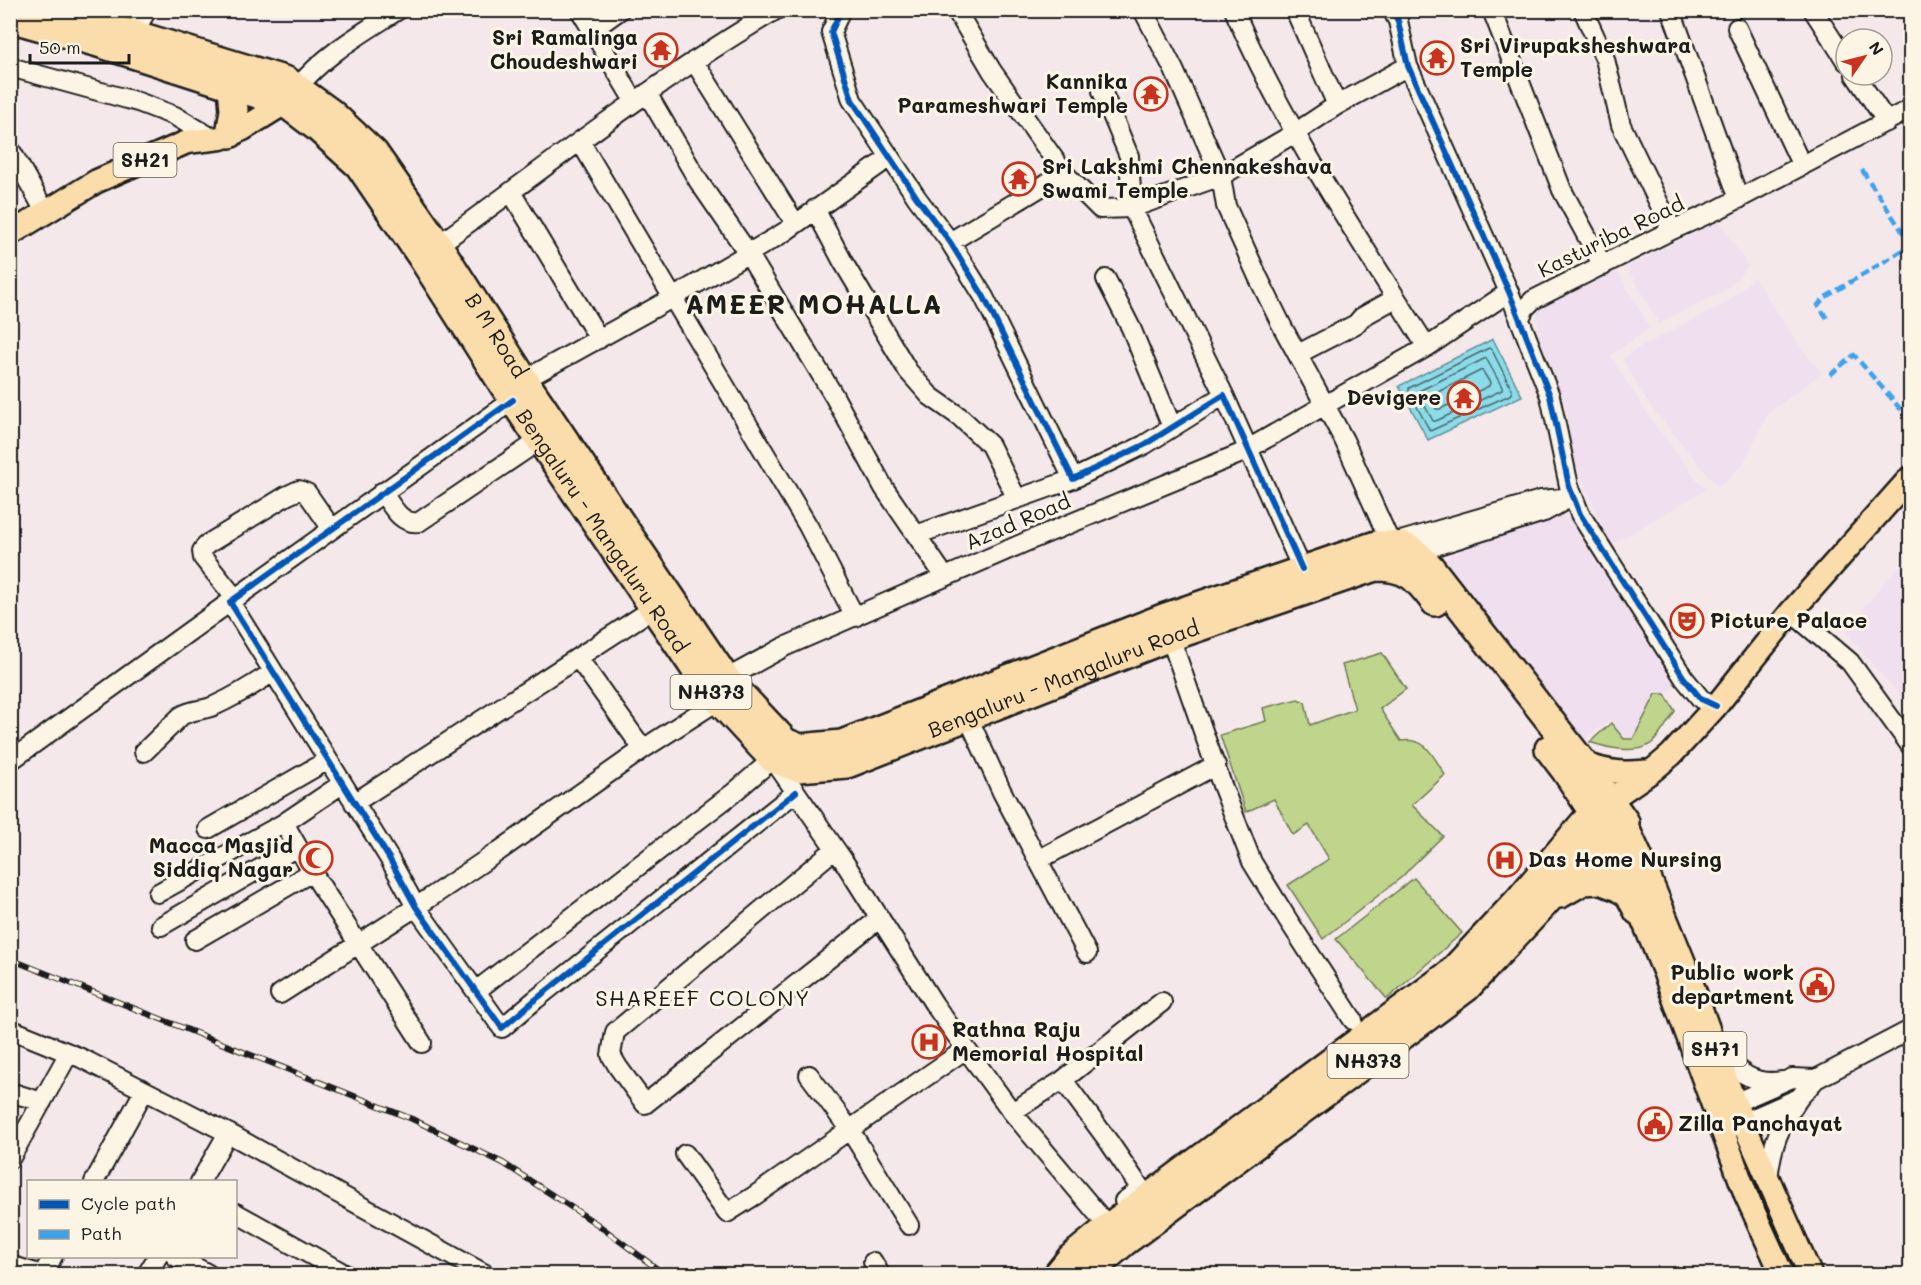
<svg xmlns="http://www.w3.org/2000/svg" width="1921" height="1285" viewBox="0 0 1921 1285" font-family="Mali,sans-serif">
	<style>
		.built { fill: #efdfef }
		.green { fill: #bed58b; stroke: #6d7854; stroke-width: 1.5 }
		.water { fill: #8bdbe8; stroke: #5f8f96; stroke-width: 1.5 }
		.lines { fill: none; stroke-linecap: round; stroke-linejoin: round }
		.shore { stroke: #48686e; stroke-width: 1.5 }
		.minor-casing { stroke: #1c1c1c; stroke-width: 22 }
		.major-casing { stroke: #1c1c1c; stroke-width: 27 }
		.highway-casing { stroke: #1c1c1c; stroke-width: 32 }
		.minor { stroke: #fcf5e5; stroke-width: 18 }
		.major { stroke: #faddab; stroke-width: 22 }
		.highway { stroke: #faddab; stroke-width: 27 }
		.rail-casing { stroke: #1c1c1c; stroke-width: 6 }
		.rail { stroke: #fcf5e5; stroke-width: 4; stroke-dasharray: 11; stroke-linecap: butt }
		.quiet { stroke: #3da2ea; stroke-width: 4.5; stroke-dasharray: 9 4.5; stroke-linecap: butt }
		.cycleway-casing { stroke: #fcf5e5; stroke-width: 10 }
		.cycleway { stroke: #0057b8; stroke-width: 6 }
		.labels { text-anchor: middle; stroke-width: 6; stroke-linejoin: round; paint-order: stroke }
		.shield { fill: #fcf5e5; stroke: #5f5d58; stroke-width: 1.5 }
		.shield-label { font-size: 20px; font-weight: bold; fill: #1c1c1c }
		.poi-label { font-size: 21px; font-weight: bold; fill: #1c1c1c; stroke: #fcf5e5; text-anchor: start }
		.street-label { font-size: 21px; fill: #1c1c1c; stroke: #fcf5e5 }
		.neighbourhood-label { font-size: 22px; letter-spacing: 1.5px; fill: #1c1c1c; stroke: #fcf5e5 }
		.district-label { font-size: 27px; font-weight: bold; letter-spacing: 1.5px; fill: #1c1c1c; stroke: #fcf5e5 }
	</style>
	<rect width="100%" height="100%" fill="#f4e8eb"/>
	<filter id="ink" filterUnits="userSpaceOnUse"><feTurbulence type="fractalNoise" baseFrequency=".0167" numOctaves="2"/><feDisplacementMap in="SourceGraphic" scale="12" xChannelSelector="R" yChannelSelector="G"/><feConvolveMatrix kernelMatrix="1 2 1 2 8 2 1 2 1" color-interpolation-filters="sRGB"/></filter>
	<g filter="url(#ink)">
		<path class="built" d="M1719,221L1748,266L1724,291L1659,323L1627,267Z
			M1615,268L1650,328L1610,356L1651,420L1705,490L1610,545L1572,454L1565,402L1539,348L1537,308Z
			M1754,278L1804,352L1822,373L1768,413L1742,465L1718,487L1646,400L1623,359L1640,347L1728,302Z
			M1544,512L1566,516L1592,531L1684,678L1665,694H1656L1633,739H1624L1608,721L1581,742L1494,629L1444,561L1465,542Z
			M1901,566L1910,579V707L1862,652L1846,632L1886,580Z"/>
		<path class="green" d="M1382,653L1406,689L1380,709L1401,741C1427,737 1432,755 1445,775L1412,805L1443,836L1410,868L1403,876L1323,939L1288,885L1329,859L1309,825L1293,835L1274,799L1246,812L1220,735L1266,721L1263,708L1298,699L1305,702L1310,725L1355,709L1342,665Z
			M1656,694H1665L1675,711C1668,721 1661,735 1652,743C1638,755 1606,748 1590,742L1611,723L1624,739H1633Z
			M1414,878L1462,933L1387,999L1336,939Z"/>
		<path class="water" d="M1493,339L1522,396L1428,440L1399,386Z"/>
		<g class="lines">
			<path class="shore" d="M1489,348L1492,350L1512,390V394L1430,431L1409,392V388Z
				M1486,358L1502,387V390L1436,421H1433L1419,395V391Z
				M1482,370L1490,383L1489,386L1440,409H1436L1431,398L1432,395Z"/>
			<g class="minor-casing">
				<path id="minor" d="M580,10L634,101
					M956,10L992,71L1064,173L1100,209L1132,208L1221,176L1295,133L1337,105L1408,66
					M1143,10L1174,70L1221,176L1226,206L1258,277L1283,328L1344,440L1391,544L1541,500L1573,497
					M1234,10C1285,129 1358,237 1427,347
					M1295,10L1337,105
					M1392,10L1398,21L1408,66L1509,292L1550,396L1569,486L1580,514L1684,678L1701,699L1716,706
					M1492,10L1562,190L1603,266
					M1583,10L1605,59L1621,125L1672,230
					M1671,10L1739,199
					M1813,10L1846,61
					M838,17L831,32L852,100L917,198L950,242L984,297L1073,479L1144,445L1224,395L1302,569
					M1737,28L1802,166
					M592,30L620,10
					M133,34L147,10
					M694,61L795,223
					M10,67L138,102L175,116L212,138
					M1855,75L1887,122
					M297,88C325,54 361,34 398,10
					M1102,91L1129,156L1132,208L1224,395
					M647,93L699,182L748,253L834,396L884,488L945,577
					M580,141L808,526L855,617
					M10,149L46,213
					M511,192L599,339
					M815,209L843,262L908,371L930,396L960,417L990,445L1017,499
					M950,242L1064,173
					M438,245C549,165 657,80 776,10
					M1106,279L1131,328L1172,427
					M1520,318L1525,308L1533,300L1672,230L1717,210L1910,109
					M1298,354L1356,324L1362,317L1396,298
					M524,380L674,297L783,233L890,157
					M513,400L230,602L389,858L416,907L502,1028L535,1000L796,792
					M382,492C392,505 400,525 419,522L540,440
					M916,535L1073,479
					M1416,552L1544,512L1566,500
					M235,598L203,558L202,551L206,545L286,496L299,490L307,493L332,529
					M1791,612L1850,662L1910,745
					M1170,637L1222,785L1252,862L1288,920L1353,1020
					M578,658L643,749
					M726,679L784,647L1028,541L1239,454L1427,347L1509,292
					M967,715L1002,792L1087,953
					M144,752L181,716C192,709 204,711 216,705C236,696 255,684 273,672
					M10,761L230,602
					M354,803L654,608
					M284,823L312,872L422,1043
					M208,829L328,760
					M835,849L615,1032L611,1055L618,1067L645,1104L880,918
					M1038,860L1216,765
					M158,893L284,823L342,784
					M161,926L297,847
					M195,940L312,872
					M476,991L732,794L773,759L843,860L934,1004L966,1049L1012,1112L1101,1218
					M280,994L416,907L499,851L643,749L719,700
					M10,1029L81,1058L228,1133L485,1274
					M1718,1051C1737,1070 1752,1086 1781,1081
					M809,1075L850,1130L909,1225
					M1063,1080L1109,1142L1141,1189L1124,1201
					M10,1092L42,1102
					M1723,1108L1792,1078L1816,1079L1910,1030
					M1012,1112L1063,1080L1162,1002
					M1733,1127L1799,1098L1816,1079
					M685,1154L727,1213L754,1196L966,1049
					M10,1159L69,1053
					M1768,1179C1772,1143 1779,1127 1799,1098
					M94,1182L144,1091
					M200,1182L228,1133
					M236,1213L345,1274
					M175,1256L208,1274
					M873,1262L880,1274
					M10,1265L39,1274
					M43,1274L53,1256
					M147,1274L158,1256"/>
			</g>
			<g class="major-casing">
				<path id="major" d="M10,234L97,181L187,142L221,138L243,129L285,103L292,93
					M1583,763C1606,773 1627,774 1652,771
					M1610,800L1652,771L1671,755L1716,706L1791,612L1910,478
					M1625,822L1641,857L1687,970L1735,1104L1810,1274
					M1608,835L1664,971L1746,1195L1782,1274"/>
			</g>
			<g class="highway-casing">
				<g id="highway">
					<path id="s1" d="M44,10L133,34L287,81L331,113L374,153L438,245L530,389L726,679L785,742L800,748L842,744L1163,618L1376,545C1406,544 1409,545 1430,567L1583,763L1625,822L1608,835L1466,988L1123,1243L1087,1274"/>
					<path id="s2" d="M10,18L95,42L285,103L318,128L359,165L421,256L513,400L710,691L773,759L798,768L847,764L1170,637L1375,567C1408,567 1416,577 1435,602"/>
					<path d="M230,134L234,110L232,86"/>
					<path d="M1549,749L1565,770L1608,835"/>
					<path d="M1560,894L1583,881L1600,880L1618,887L1629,894L1638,911"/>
					<path d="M1058,1274L1071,1258L1110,1226L1451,973L1518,901L1584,823L1607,803"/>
				</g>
			</g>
			<use href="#minor" class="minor"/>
			<use href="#major" class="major"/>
			<use href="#highway" class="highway"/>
			<g class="rail-casing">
				<path id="rail" d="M10,959L412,1119L503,1163L597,1224L664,1274"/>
			</g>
			<use href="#rail" class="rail"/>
			<path class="quiet" d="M1862,170L1910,243
				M1827,318L1818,305L1824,298L1910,246
				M1830,375L1854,355L1910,420"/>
			<g class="cycleway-casing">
				<path id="cycleway" d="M1392,10L1398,21L1408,66L1509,292L1550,396L1569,486L1580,514L1684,678L1701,699L1716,706
					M838,17L831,32L852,100L917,198L950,242L984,297L1073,479L1144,445L1224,395L1302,569
					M513,400L230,602L389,858L416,907L502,1028L535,1000L796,792"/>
			</g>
			<use href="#cycleway" class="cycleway"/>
		</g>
	</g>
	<defs>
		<g id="temple-ring" transform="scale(1.725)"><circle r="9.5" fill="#fcf5e5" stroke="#c8321e" stroke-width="1.5"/><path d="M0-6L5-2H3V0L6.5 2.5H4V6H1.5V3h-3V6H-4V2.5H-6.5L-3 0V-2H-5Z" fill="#c8321e"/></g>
		<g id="theatre-ring" transform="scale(1.725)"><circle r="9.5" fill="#fcf5e5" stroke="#c8321e" stroke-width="1.5"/><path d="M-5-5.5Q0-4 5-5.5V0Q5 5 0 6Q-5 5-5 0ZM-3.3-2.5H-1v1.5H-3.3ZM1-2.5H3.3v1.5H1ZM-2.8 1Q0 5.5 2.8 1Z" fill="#c8321e"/></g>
		<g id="mosque-ring" transform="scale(1.725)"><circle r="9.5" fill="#fcf5e5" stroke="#c8321e" stroke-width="1.5"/><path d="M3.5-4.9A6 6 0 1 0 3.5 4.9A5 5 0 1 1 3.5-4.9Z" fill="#c8321e"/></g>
		<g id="hospital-ring" transform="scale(1.725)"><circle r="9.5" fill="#fcf5e5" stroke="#c8321e" stroke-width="1.5"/><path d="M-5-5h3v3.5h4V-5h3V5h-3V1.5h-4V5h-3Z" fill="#c8321e"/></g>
		<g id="civic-ring" transform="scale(1.725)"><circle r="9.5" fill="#fcf5e5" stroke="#c8321e" stroke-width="1.5"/><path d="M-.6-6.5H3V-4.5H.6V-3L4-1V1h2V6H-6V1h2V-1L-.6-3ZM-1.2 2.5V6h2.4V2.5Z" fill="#c8321e"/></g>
	</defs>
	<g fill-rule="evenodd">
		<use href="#temple-ring" x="661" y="50"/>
		<use href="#temple-ring" x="1437" y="58"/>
		<use href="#temple-ring" x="1151" y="94"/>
		<use href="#temple-ring" x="1019" y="179"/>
		<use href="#temple-ring" x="1464" y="398"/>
		<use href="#theatre-ring" x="1687" y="621"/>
		<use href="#mosque-ring" x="316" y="858"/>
		<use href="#hospital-ring" x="1505" y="860"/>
		<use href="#civic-ring" x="1817" y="985"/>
		<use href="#hospital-ring" x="929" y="1042"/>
		<use href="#civic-ring" x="1655" y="1124"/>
	</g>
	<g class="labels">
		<g class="shield">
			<rect x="113.5" y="143" width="63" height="34" rx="4.5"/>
			<rect x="670.5" y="675" width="81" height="34" rx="4.5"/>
			<rect x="1683.5" y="1032" width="63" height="34" rx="4.5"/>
			<rect x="1327.5" y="1044" width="81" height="34" rx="4.5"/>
		</g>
		<g class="shield-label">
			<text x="145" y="167">SH21</text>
			<text x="711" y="699">NH373</text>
			<text x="1715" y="1056">SH71</text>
			<text x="1368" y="1068">NH373</text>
		</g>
		<g class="poi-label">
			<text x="638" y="45" text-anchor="end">Sri Ramalinga<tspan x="638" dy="24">Choudeshwari</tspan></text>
			<text x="1460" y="53">Sri Virupaksheshwara<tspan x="1460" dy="24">Temple</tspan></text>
			<text x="1128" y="89" text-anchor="end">Kannika<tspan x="1128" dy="24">Parameshwari Temple</tspan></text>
			<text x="1042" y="174">Sri Lakshmi Chennakeshava<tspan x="1042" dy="24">Swami Temple</tspan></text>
			<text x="1441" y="405" text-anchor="end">Devigere</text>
			<text x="1710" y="628">Picture Palace</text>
			<text x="293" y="853" text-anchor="end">Macca Masjid<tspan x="293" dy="24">Siddiq Nagar</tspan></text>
			<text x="1528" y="867">Das Home Nursing</text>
			<text x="1794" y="980" text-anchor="end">Public work<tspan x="1794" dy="24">department</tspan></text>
			<text x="952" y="1037">Rathna Raju<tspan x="952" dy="24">Memorial Hospital</tspan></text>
			<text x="1678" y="1131">Zilla Panchayat</text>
		</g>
		<g class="street-label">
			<text transform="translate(1611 237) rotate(-26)" y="7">Kasturiba Road</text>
			<text dy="7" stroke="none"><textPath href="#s1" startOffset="586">B M Road</textPath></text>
			<text transform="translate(1018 522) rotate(-23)" y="7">Azad Road</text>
			<text dy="7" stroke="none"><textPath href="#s2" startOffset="824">Bengaluru - Mangaluru Road</textPath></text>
			<text dy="7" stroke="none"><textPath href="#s2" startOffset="1418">Bengaluru - Mangaluru Road</textPath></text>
		</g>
		<g class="neighbourhood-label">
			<text x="703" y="1006">SHAREEF COLONY</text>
		</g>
		<g class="district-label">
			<text x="814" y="314">AMEER MOHALLA</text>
		</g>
	</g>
	<rect width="1921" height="1285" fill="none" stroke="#fcf5e5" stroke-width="36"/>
	<rect x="18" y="18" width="1885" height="1249" fill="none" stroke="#1c1c1c" stroke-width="2" filter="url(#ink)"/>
	<rect x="27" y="1180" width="210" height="78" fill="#fcf5e5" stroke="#a29e95" stroke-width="1.5"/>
	<rect x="39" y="1200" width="30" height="9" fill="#0057b8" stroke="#a29e95" stroke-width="1.5"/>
	<text x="81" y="1210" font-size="18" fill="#1c1c1c">Cycle path</text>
	<rect x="39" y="1230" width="30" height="9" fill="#3da2ea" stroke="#a29e95" stroke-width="1.5"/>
	<text x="81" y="1240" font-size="18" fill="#1c1c1c">Path</text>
	<g transform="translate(1864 57) rotate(55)"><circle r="28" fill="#fcf5e5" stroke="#a29e95" stroke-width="1.5"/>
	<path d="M0-4.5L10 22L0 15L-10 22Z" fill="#c8321e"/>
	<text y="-9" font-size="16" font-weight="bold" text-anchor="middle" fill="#1c1c1c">N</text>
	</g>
	<path d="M30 54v9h99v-9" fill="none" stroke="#1c1c1c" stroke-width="3"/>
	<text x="39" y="54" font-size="18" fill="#1c1c1c" stroke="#fcf5e5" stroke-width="4.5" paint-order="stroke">50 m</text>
</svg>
